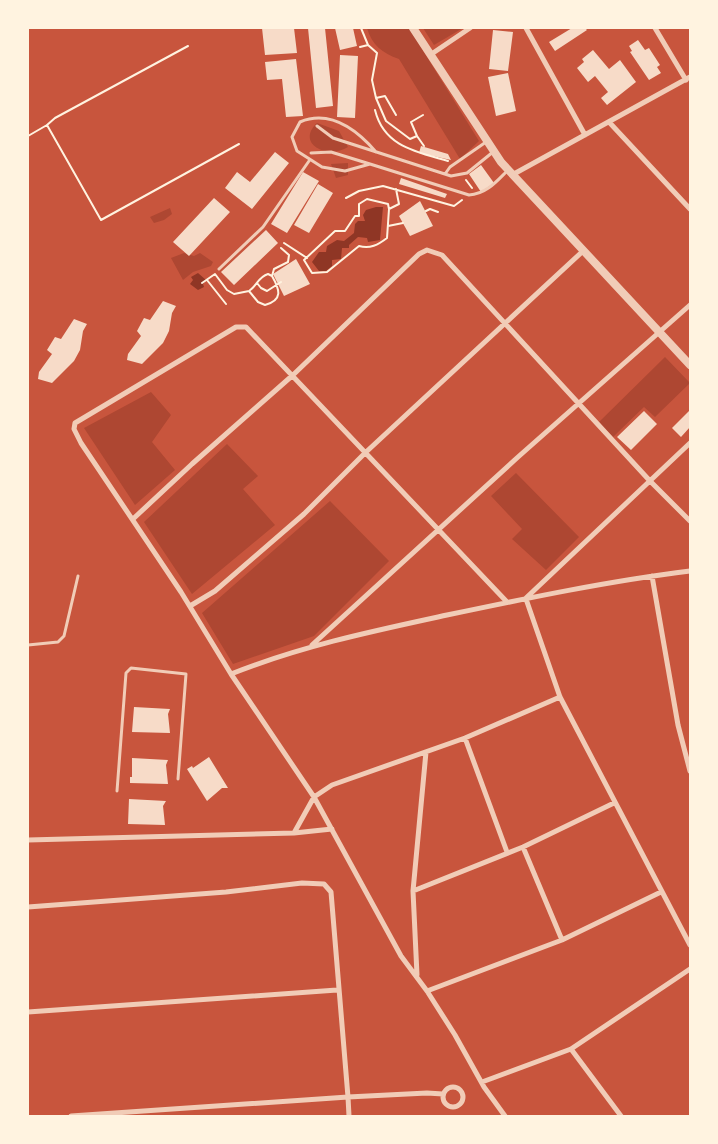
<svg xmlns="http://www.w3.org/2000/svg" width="718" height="1144" viewBox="0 0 718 1144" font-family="'Archivo Narrow',sans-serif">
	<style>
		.green { fill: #ae4732 }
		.water { fill: #8f3625 }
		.building { fill: #f7dbc8 }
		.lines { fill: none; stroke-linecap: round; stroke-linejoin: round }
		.path { stroke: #fff3e0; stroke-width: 2 }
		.service { stroke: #f1ccb7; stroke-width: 3 }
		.minor { stroke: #f1ccb7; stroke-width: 5 }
		.tertiary { stroke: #f1ccb7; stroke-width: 8 }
	</style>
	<rect width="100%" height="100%" fill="#c8553d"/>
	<path class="green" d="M367,28H409L479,141L460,159L399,59C382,53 372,45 367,28Z
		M423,28H463L434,45Z
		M317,123L339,131L348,147C328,160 295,144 317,123Z
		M348,163V175L336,178L331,164Z
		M170,208L172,214L164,220L154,223L150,217Z
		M184,253L194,256L200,253L213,262L211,266L193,272L183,280L171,258Z
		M665,357L690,383L655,417L644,407L613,437L599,422Z
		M151,392L171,415L152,442L175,470L135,505L84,428Z
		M227,444L258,476L243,489L275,525L192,594L144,522Z
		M516,473L579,537L546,570L512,539L522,529L491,496Z
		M330,501L389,561L314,636L233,664L202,613Z"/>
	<path class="water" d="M376,207H383L380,240L368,242L367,238L358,237L349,245V248H342L341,259L332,260V266L326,271H319L312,262L319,252H326L327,246L337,240L344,241L354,233L355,224L358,221H365L363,215L366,210Z
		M198,273L206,280L203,284L204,287L198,290L190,284L193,280L191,277Z"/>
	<path class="building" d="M262,28H294L297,53L265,55Z
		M308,28H325L333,106L316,108Z
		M335,28H353L357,46L340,50Z
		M572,28H585L587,30L555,51L549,42Z
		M493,30L513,32L508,71L489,69Z
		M638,40L645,50L649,48L660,65L657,67L661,73L649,80L630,52L632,51L629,46Z
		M593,50L609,69L620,60L636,82L607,105L601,98L608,92L595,76L588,82L577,68L584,62L582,59Z
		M340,55L358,56L355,118L337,117Z
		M296,59L303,116L286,117L282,79L267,80L265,62Z
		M508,73L516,111L496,116L488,77Z
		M421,146L448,154L451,160L419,153Z
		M275,152L289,163L252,209L225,188L237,172L250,182Z
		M481,165L494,183L481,192L469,174Z
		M303,172L319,181L287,233L271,224Z
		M401,178L447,194L445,198L399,184Z
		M318,184L333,193L309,233L294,225Z
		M214,198L230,212L189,256L173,242Z
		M420,201L433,226L410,236L399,216Z
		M266,230L278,243L234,285L221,272Z
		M296,259L310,284L284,296L273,274Z
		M163,301L176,306L172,313L169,331L163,343L142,364L127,360L128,354L141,336L137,331L144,318L150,320Z
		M74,319L87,324L83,331L80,350L74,361L52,383L38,379L39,372L52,354L47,350L55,337L61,339Z
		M690,410V427L681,437L672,428Z
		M644,411L657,424L631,450L617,437Z
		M134,707L170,709L168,714L170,733L132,732Z
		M209,757L228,788H222L207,801L187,769L192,766L193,768Z
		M132,758L168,760L166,765L168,784L130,783V777H132Z
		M129,799L166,801L163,806L165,825L128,824Z"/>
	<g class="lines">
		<path class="path" d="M361,28L368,45
			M360,47L368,45L377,53L372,80L376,98L386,121L410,139L417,136L424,146
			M376,98L385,96L396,115
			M375,110C384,147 417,152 448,161
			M47,125L55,118L188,46
			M28,136L47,125L101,220L239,144
			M417,136L411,122L423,115
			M466,180L472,188
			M346,198L359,191L383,186L454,206L462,200
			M389,209L388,204L367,199L359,204V216H355L345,231H335L304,260L312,273L327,272L359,246C370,249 378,245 387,238L389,209L399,204L396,189
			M426,211L430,209L438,212
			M388,226L403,223
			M284,243L307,258
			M272,276L268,274C258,277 257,286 249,291L258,302L265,305C283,300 280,290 272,276L274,269L288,262L289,255L281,248
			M207,280L226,304
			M202,283L215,274L227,290L234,294L249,291
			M257,283L261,288L267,291L281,282"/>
		<path class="service" d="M317,126L333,138L451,176L467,173L493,152
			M376,152C357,130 331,109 300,122L292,137L297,151L322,167L345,171L370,164L469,195C486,194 496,182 507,171
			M311,153L331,152L370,164
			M445,174L450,167L486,142
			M219,269L263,227L309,161
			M28,645L58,642L64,636L78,576
			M117,791L126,673L131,668L186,674L178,779"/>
		<path class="minor" d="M526,28L585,135
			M655,28L686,80
			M430,55L470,28
			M609,122L690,209
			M512,175L690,77
			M133,519L192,464L293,375L419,254L427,250L442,255L650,481L690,521
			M652,576L678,725L690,771
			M526,598L690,443
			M526,599L560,697L690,945
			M190,606L215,591L304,514L365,453L583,251
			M312,645L518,457L690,305
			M231,674C301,646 373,631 447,615C528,598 609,581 690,571
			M465,738L507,852
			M294,833L314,797L332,785L465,738L560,697
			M28,840L294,833L332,829
			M523,847L562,940
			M413,891L523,847L614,803
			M28,907L226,892L302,883L324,884L331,892L348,1097L71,1116
			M417,975L413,891L426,752
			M427,991L562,940L661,892
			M28,1012L337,990
			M571,1049L621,1116
			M482,1082L571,1049L690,969
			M443 1097a10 10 0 1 1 20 0a10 10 0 1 1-20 0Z
			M349,1116L348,1097L427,1093L443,1094
			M505,1116L484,1087L455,1035L427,991L401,956L314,797L231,674L181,592L81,443L74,429L75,423L236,327H246L507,602"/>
		<path class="tertiary" d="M413,28L501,162L690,365"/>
	</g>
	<rect width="718" height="1144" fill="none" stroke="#fff3e0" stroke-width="58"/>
</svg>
